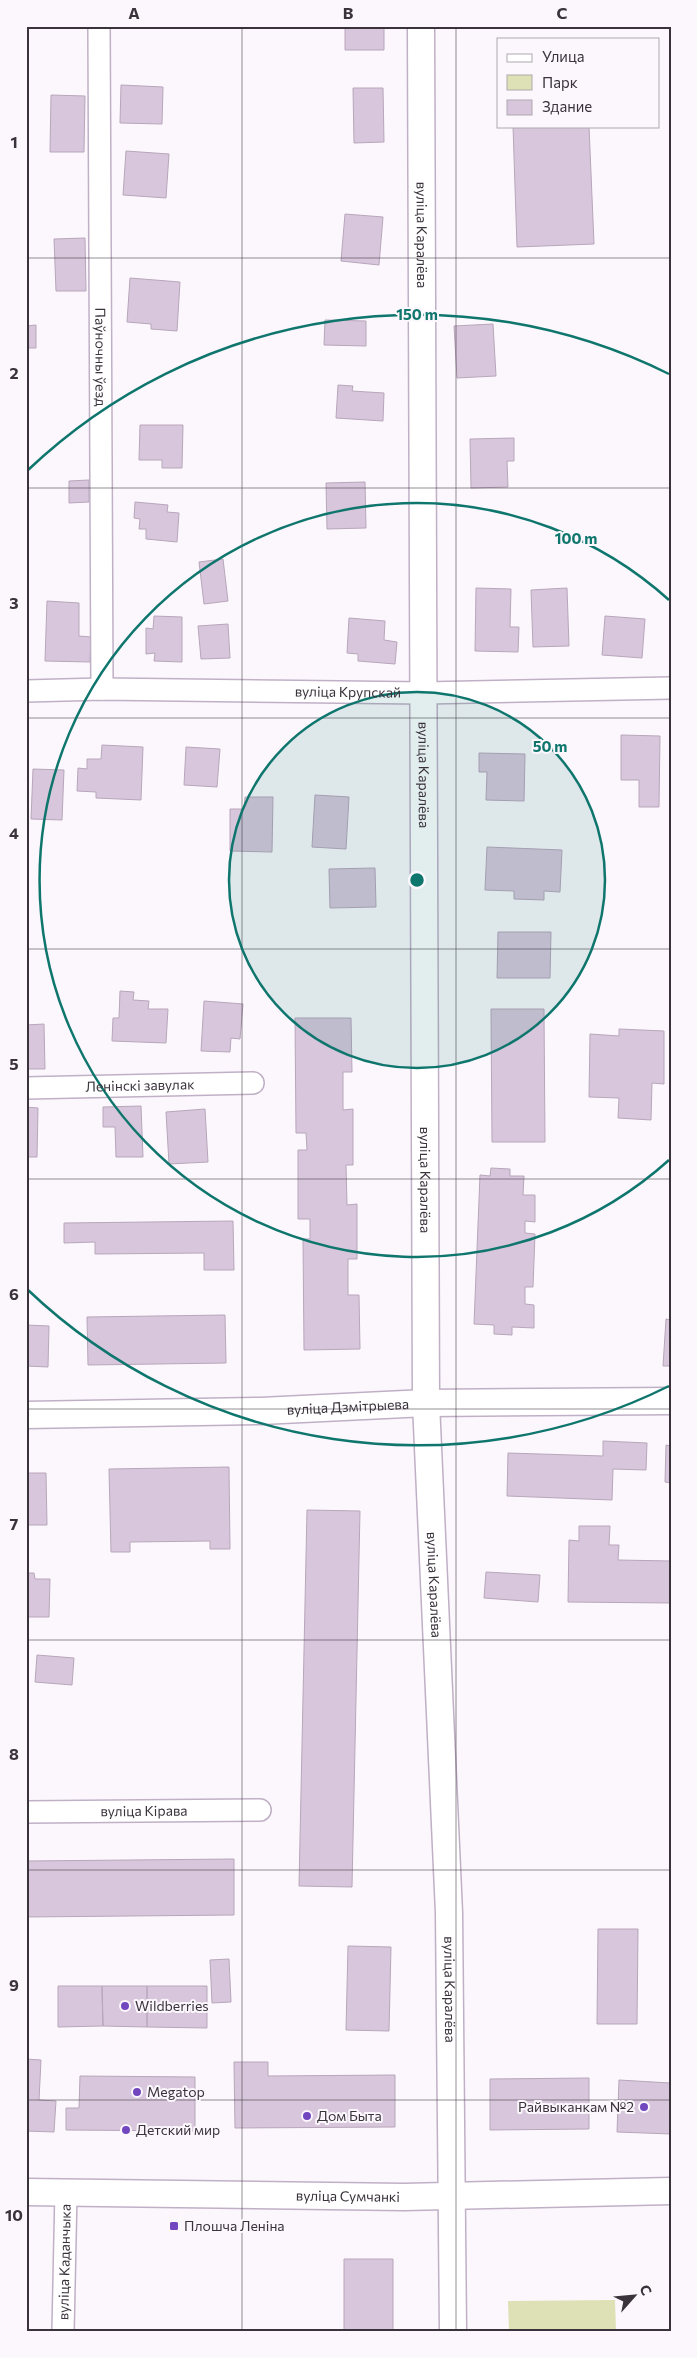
<svg xmlns="http://www.w3.org/2000/svg" width="697" height="2358" viewBox="0 0 697 2358" font-family="Commissioner,sans-serif">
	<style>
		.green { fill: #dee1b5 }
		.building { fill: #d8c6dc; stroke: #b8a6bb }
		.lines { fill: none; stroke-linecap: round; stroke-linejoin: round }
		.minor-casing { stroke: #c0b0c6; stroke-width: 24 }
		.tertiary-casing { stroke: #c0b0c6; stroke-width: 29 }
		.minor { stroke: #fff; stroke-width: 21 }
		.tertiary { stroke: #fff; stroke-width: 26 }
		.grid { fill: none; stroke: #3a333c; stroke-width: 1; stroke-opacity: 0.55 }
		.ring { fill: none; stroke: #0f766e; stroke-width: 2.5 }
		.poi-dot { fill: #7246be; stroke: #fbf7fc; stroke-width: 2 }
		.labels { text-anchor: middle; stroke-width: 4; stroke-linejoin: round; paint-order: stroke }
		.street-label { font-size: 14px; fill: #3a333c; stroke: #fbf7fc }
		.poi-label { font-size: 14px; fill: #3a333c; stroke: #fbf7fc; text-anchor: start }
		.centre { fill: #0f766e; stroke: #fbf7fc; stroke-width: 2.5 }
		.ring-label { font-size: 15px; text-anchor: middle; font-weight: bold; fill: #0f766e; stroke: #fbf7fc; stroke-width: 4; stroke-linejoin: round; paint-order: stroke }
		.neatline { fill: none; stroke: #3a333c; stroke-width: 2 }
		.grid-label { font-size: 16px; text-anchor: middle; font-weight: bold; fill: #3a333c }
	</style>
	<rect width="100%" height="100%" fill="#fbf7fc"/>
	<path class="green" d="M615,2300L616,2332H509L508,2301Z"/>
	<path class="building" d="M345,26H384V50H345Z
		M121,85L163,87L162,124L120,123Z
		M353,88H383L384,142L354,143Z
		M51,95L85,96L84,152H50Z
		M513,126H589L594,244L517,247Z
		M126,151L169,154L166,198L123,195Z
		M345,214L383,217L379,265L341,261Z
		M85,238L86,291H56L54,239Z
		M130,278L180,282L177,331L151,329V324L127,322Z
		M325,320L366,321V346L324,345Z
		M493,324L496,376L457,378L454,326Z
		M36,325V348H26V326Z
		M338,385L353,386L352,391L384,393L383,421L336,418Z
		M140,425H183L182,468H162V460H139Z
		M514,438V461H507L508,487L471,488L470,439Z
		M89,480V502L69,503V481Z
		M365,482L366,528L327,529L326,483Z
		M135,502L168,505L167,512L179,513L177,542L146,539V529H139L140,519L134,518Z
		M223,559L228,601L204,604L199,562Z
		M476,588L511,589L510,627H519L518,652L475,651Z
		M567,588L569,646L533,647L531,590Z
		M47,601L79,603V636L91,637L90,662L45,661Z
		M154,616L182,617V662L154,661L155,653L146,654V628L153,629Z
		M605,616L645,619L642,658L602,655Z
		M349,618L385,621L384,640L397,642L395,664L358,661V654L347,653Z
		M228,624L230,658L201,659L198,626Z
		M621,735L660,736L659,807H639V780H621Z
		M102,745L143,747L141,800L96,798V792L77,791L78,768L87,769V759H101Z
		M186,747L220,749L217,787L184,785Z
		M479,753L525,754L524,801L486,800L487,772H479Z
		M33,769L64,770L62,820L31,819Z
		M315,795L349,797L346,849L312,847Z
		M245,797H273L272,852L230,851V809H244Z
		M487,847L562,850L560,892L544,891V900L514,899V891L485,890Z
		M375,868L376,907L330,908L329,869Z
		M498,932H551L550,978H497Z
		M120,991L134,992L133,1000L149,1001L148,1009H168L166,1043L112,1041L113,1018H119Z
		M204,1001L243,1004L240,1039L231,1038L230,1052L201,1051Z
		M491,1009H544L545,1142H492Z
		M295,1018H351L352,1072H343V1110L353,1109V1165H346L347,1205L357,1204V1259H348V1295H359L360,1349L304,1350L303,1239H310V1219H298V1150H307L306,1133H296Z
		M44,1024L45,1069H26V1025Z
		M619,1029L664,1031V1084L652,1083L651,1120L618,1118L619,1098L589,1097L590,1034L619,1036Z
		M141,1106L143,1157H116L115,1127H103V1107Z
		M26,1107L38,1108L37,1157H26Z
		M205,1109L208,1162L169,1164L166,1112Z
		M491,1168L510,1169V1176H524L523,1195H535V1222L525,1221V1233L535,1234L533,1287H525V1304L534,1305V1328L512,1327V1335L494,1334V1325L474,1324L480,1175L490,1176Z
		M233,1221L234,1270H204V1253L95,1254V1242L64,1243V1223Z
		M225,1315L226,1363L88,1365L87,1317Z
		M666,1319L671,1320V1366H663Z
		M26,1325L49,1326L48,1367L26,1366Z
		M603,1441L647,1443L646,1470L613,1469L612,1500L507,1496L508,1453L603,1456Z
		M666,1445L671,1446V1483L665,1482Z
		M229,1467L230,1549H210V1541L130,1542V1552H111L109,1469Z
		M26,1473H46L47,1525H26Z
		M307,1510L360,1511L352,1887L299,1886Z
		M579,1526H610L609,1545H619L618,1560L671,1561V1603L568,1602L569,1540L579,1541Z
		M486,1572L540,1575L538,1602L484,1598Z
		M26,1573H34L35,1579H50L49,1617H26Z
		M37,1655L74,1658L72,1685L35,1682Z
		M234,1859V1915L26,1917V1861Z
		M598,1929H638L637,2024H597Z
		M348,1946L391,1947L389,2031L346,2030Z
		M229,1959L231,2002L212,2003L210,1960Z
		M58,1986H102L103,2026L58,2027Z
		M102,1986H147V2027L103,2026Z
		M147,1986H207V2028L147,2027Z
		M26,2059L41,2060L39,2100L56,2101L54,2132L26,2131Z
		M234,2062H268V2076L395,2075V2127L235,2128Z
		M670,2067L671,2134L617,2132L619,2080L670,2083Z
		M80,2076L195,2077V2131L66,2130V2108H79Z
		M589,2078V2129L490,2130V2079Z
		M344,2259H393V2332H344Z"/>
	<g class="lines">
		<g class="minor-casing">
			<g id="minor">
				<path id="s1" d="M99,26L102,689"/>
				<path id="s2" d="M26,691L102,689L424,693L671,688"/>
				<path id="s3" d="M26,1088L253,1083"/>
				<path id="s4" d="M26,1812L260,1810"/>
				<path id="s5" d="M63,2332L66,2191"/>
			</g>
		</g>
		<g class="tertiary-casing">
			<g id="tertiary">
				<path id="s6" d="M421,26L426,1403L449,1913L453,2332"/>
				<path id="s7" d="M26,1415L261,1411L426,1403L671,1401"/>
				<path id="s8" d="M26,2192L404,2197L671,2191"/>
			</g>
		</g>
		<use href="#minor" class="minor"/>
		<use href="#tertiary" class="tertiary"/>
	</g>
	<path class="grid" d="M242,26V2332M456,26V2332M26,258H671M26,488H671M26,718H671M26,949H671M26,1179H671M26,1409H671M26,1640H671M26,1870H671M26,2100H671"/>
	<circle cx="417" cy="880" r="188" fill="#0f766e" fill-opacity=".12"/>
	<g class="ring">
		<circle cx="417" cy="880" r="188"/>
		<path d="M669 1160A377 377 0 1 1 669 600"/>
		<path d="M669 1386A565 565 0 0 1 28 1290M28 470A565 565 0 0 1 669 374"/>
	</g>
	<g class="poi-dot">
		<circle cx="125" cy="2006" r="5"/>
		<circle cx="137" cy="2092" r="5"/>
		<circle cx="644" cy="2107" r="5"/>
		<circle cx="307" cy="2116" r="5"/>
		<circle cx="126" cy="2130" r="5"/>
		<rect x="169" y="2221" width="10" height="10" rx="2.5"/>
	</g>
	<g class="labels">
		<g class="street-label">
			<text dy="5" stroke="none"><textPath href="#s6" startOffset="209">вуліца Каралёва</textPath></text>
			<text dy="5" stroke="none"><textPath href="#s1" startOffset="331">Паўночны ўезд</textPath></text>
			<text dy="5" stroke="none"><textPath href="#s2" startOffset="322">вуліца Крупскай</textPath></text>
			<text dy="5" stroke="none"><textPath href="#s6" startOffset="749">вуліца Каралёва</textPath></text>
			<text dy="5" stroke="none"><textPath href="#s3" startOffset="114">Ленінскі завулак</textPath></text>
			<text dy="5" stroke="none"><textPath href="#s6" startOffset="1154">вуліца Каралёва</textPath></text>
			<text dy="5" stroke="none"><textPath href="#s7" startOffset="322">вуліца Дзмітрыева</textPath></text>
			<text dy="5" stroke="none"><textPath href="#s6" startOffset="1559">вуліца Каралёва</textPath></text>
			<text dy="5" stroke="none"><textPath href="#s4" startOffset="118">вуліца Кірава</textPath></text>
			<text dy="5" stroke="none"><textPath href="#s6" startOffset="1964">вуліца Каралёва</textPath></text>
			<text dy="5" stroke="none"><textPath href="#s8" startOffset="322">вуліца Сумчанкі</textPath></text>
			<text dy="5" stroke="none"><textPath href="#s5" startOffset="70">вуліца Каданчыка</textPath></text>
		</g>
		<g class="poi-label">
			<text x="135" y="2011">Wildberries</text>
			<text x="147" y="2097">Megatop</text>
			<text x="634" y="2112" text-anchor="end">Райвыканкам №2</text>
			<text x="317" y="2121">Дом Быта</text>
			<text x="136" y="2135">Детский мир</text>
			<text x="184" y="2231">Плошча Леніна</text>
		</g>
	</g>
	<circle cx="417" cy="880" r="8" class="centre"/>
	<g class="ring-label">
		<text x="417" y="320">150 m</text>
		<text x="576" y="544">100 m</text>
		<text x="550" y="752">50 m</text>
	</g>
	<rect width="697" height="2358" fill="none" stroke="#fbf7fc" stroke-width="55"/>
	<rect x="497" y="38" width="162" height="90" fill="#fbf7fc" stroke="#aea9af"/>
	<rect x="507" y="54" width="25" height="8" fill="#ffffff" stroke="#aea9af"/>
	<text x="542" y="62" font-size="15" fill="#3a333c">Улица</text>
	<rect x="507" y="75" width="25" height="15" fill="#dee1b5" stroke="#aea9af"/>
	<text x="542" y="88" font-size="15" fill="#3a333c">Парк</text>
	<rect x="507" y="100" width="25" height="15" fill="#d8c6dc" stroke="#aea9af"/>
	<text x="542" y="112" font-size="15" fill="#3a333c">Здание</text>
	<g transform="translate(634 2296) rotate(63)" stroke="#fbf7fc" stroke-width="4" paint-order="stroke">
	<path d="M0-4L9 19L0 12L-9 19Z" fill="#3a333c"/>
	<text y="-8" font-size="14" font-weight="bold" text-anchor="middle" fill="#3a333c">С</text>
	</g>
	<rect x="28" y="28" width="642" height="2302" class="neatline"/>
	<g class="grid-label">
		<text x="134" y="19">A</text>
		<text x="348" y="19">B</text>
		<text x="562" y="19">C</text>
		<text x="14" y="148">1</text>
		<text x="14" y="379">2</text>
		<text x="14" y="609">3</text>
		<text x="14" y="839">4</text>
		<text x="14" y="1070">5</text>
		<text x="14" y="1300">6</text>
		<text x="14" y="1530">7</text>
		<text x="14" y="1760">8</text>
		<text x="14" y="1991">9</text>
		<text x="14" y="2221">10</text>
	</g>
</svg>
